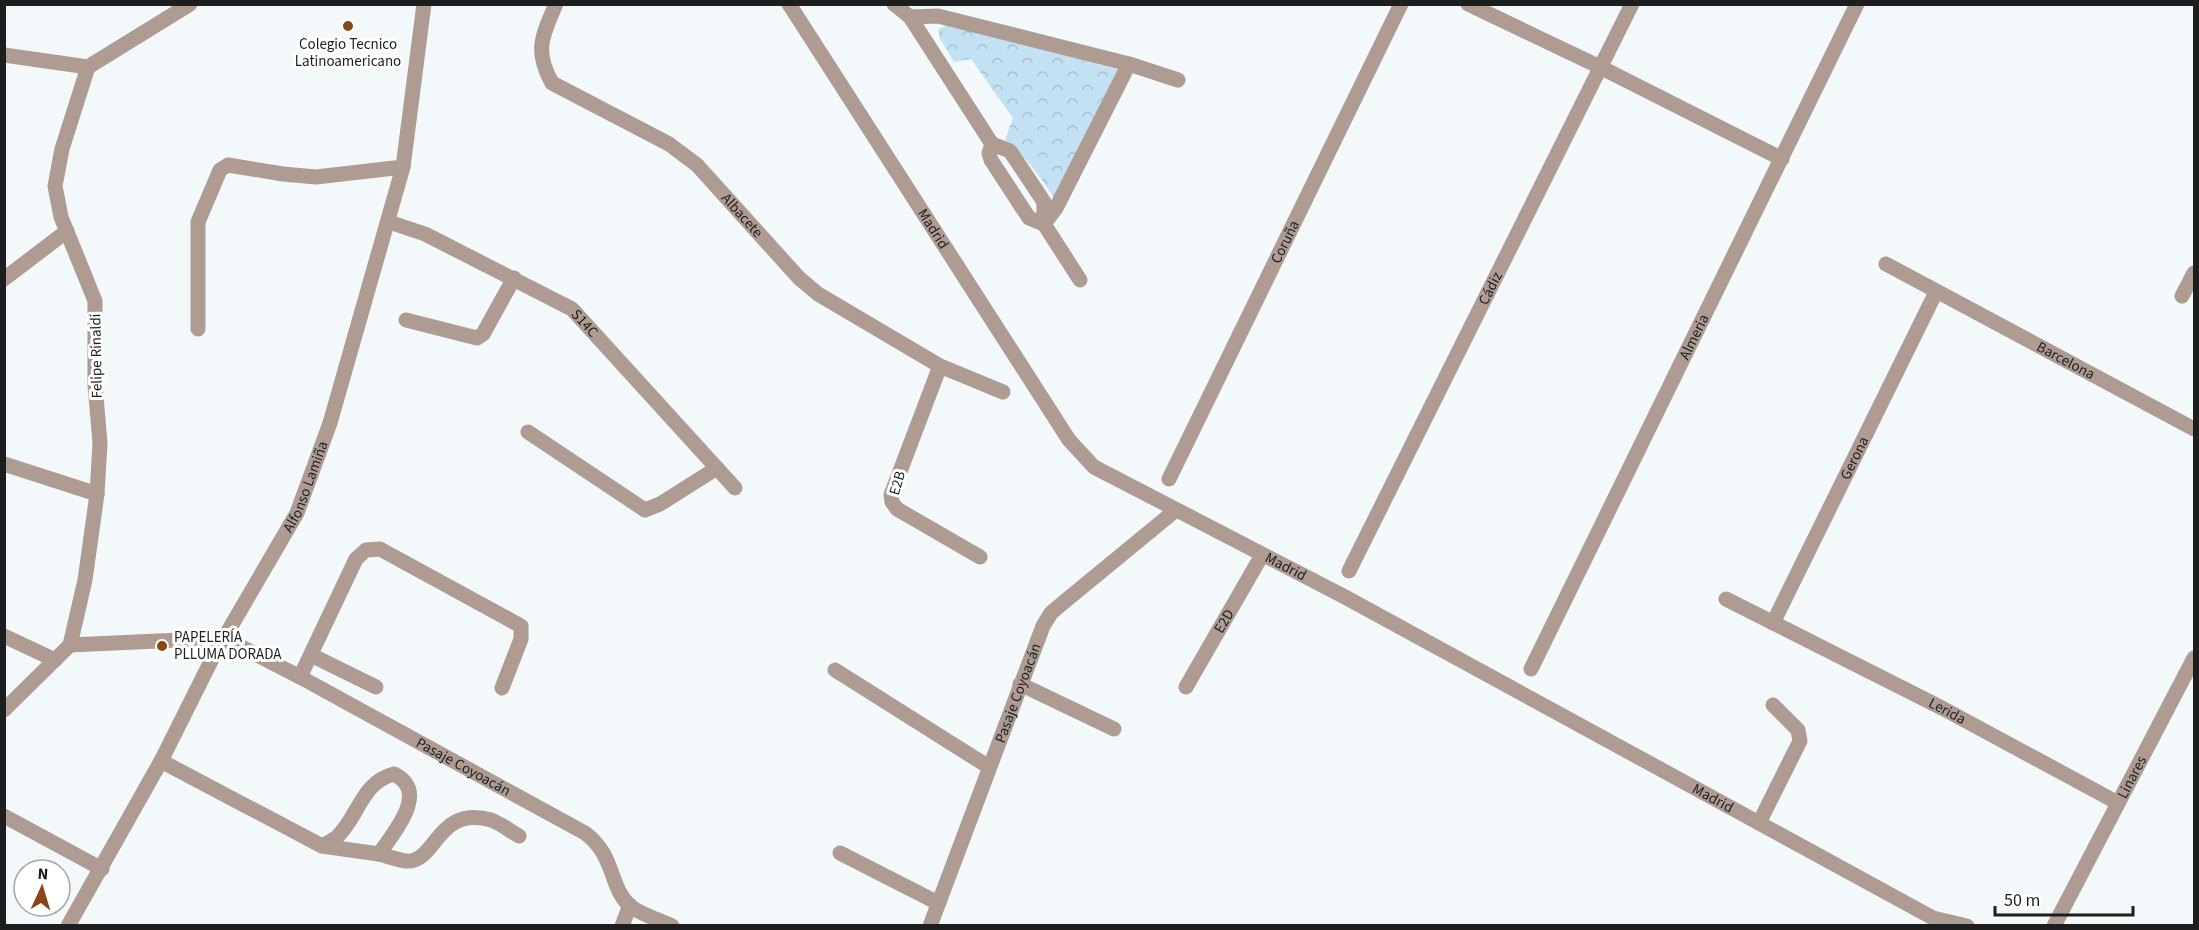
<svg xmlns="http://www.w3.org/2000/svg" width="2199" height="930" viewBox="0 0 2199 930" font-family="'Source Sans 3',sans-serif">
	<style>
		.forest { fill: url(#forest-crowns) }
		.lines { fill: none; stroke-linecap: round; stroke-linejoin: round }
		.minor { stroke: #ae9c92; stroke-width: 15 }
		.poi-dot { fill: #894616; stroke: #fff; stroke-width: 2 }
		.labels { text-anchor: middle; stroke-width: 6; stroke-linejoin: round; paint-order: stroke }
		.poi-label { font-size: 15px; fill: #1c1e1f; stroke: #fff }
		.street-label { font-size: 15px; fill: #1c1e1f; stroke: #fff }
	</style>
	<defs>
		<pattern id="forest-crowns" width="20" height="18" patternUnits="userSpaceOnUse" patternTransform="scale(1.5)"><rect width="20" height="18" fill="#c2e1f3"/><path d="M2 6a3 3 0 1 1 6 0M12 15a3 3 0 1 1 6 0" fill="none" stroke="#a6c1d0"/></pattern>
	</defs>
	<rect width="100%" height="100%" fill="#f3f8fa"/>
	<path class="forest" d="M947,25L958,26L1123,71L1060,207C1044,183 1029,158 1005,140L1013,118L971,59L954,62L939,37V29Z"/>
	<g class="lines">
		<g class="minor">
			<path id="s1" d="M556,4C542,36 534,51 552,83L669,144L697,165L799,278L818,294L940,366L1003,392"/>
			<path id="s2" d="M789,4L1069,440L1094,467L1345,597L1933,918L1967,926"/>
			<path d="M894,4L910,17L992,144L989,153L991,160L1029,218L1044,224"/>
			<path d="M1468,4L1600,67L1782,159"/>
			<path d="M910,17L938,16L1129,64L1178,80"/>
			<path d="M4,55L88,67"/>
			<path d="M992,144L1010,151L1044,202V224L1080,280"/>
			<path id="s3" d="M389,222L425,234L572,309L735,488"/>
			<path d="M1044,224L1056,208L1129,64"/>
			<path id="s4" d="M1886,264L2194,429"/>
			<path d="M4,279L67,231"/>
			<path d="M2182,296L2194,273"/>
			<path d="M406,320L477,338L483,334L514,278"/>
			<path d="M198,329V222L220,170L228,165L283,174L316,177L403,167"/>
			<path d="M940,366L891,495L892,502L897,509L980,557"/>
			<path d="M528,432L645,510L660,504L717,468"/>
			<path d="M4,464L97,494"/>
			<path id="s5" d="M1169,479L1401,4"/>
			<path id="s6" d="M1349,571L1632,4"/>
			<path id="s7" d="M1726,599L1942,708L2118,803"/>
			<path id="s8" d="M1773,623L1936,292"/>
			<path d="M4,636L55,660"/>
			<path id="s9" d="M70,645L224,638L300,677L585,833C615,855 609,886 629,905C639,914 660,920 672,926"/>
			<path d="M311,655L376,687"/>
			<path id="s10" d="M1531,669L1857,4"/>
			<path d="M835,670L989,767"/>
			<path d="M300,677L356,559L366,550L380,549L521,626V639L502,688"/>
			<path d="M1020,684L1114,729"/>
			<path id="s11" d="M1186,687L1262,555"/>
			<path d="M4,710L70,645L85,580L97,494L100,443L95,385V301L61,217L55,186L62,149L88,67L190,4"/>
			<path d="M161,761L322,846L379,854C394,832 430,792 394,774C362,782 359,815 338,836C334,840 327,843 322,846"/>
			<path d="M4,816L102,869"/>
			<path d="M1759,823L1800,741L1798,730L1773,705"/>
			<path d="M840,853L938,903"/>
			<path d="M379,854C387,856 397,860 406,861C437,863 436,805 491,820C500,823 510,831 519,836"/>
			<path id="s12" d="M68,926L161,761L213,657L297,513L330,423L403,167L424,4"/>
			<path d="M622,926L630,905"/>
			<path id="s13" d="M930,926L1043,626L1051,613L1064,602L1176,510"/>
			<path id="s14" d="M2054,926L2194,658"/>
		</g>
	</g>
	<g class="poi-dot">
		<circle cx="348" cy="26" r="6"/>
		<circle cx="162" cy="646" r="6"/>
	</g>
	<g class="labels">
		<g class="poi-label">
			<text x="348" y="49">Colegio Tecnico<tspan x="348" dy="17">Latinoamericano</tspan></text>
			<text x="174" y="642" text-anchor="start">PAPELERÍA<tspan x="174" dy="17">PLLUMA DORADA</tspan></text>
		</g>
		<g class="street-label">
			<text dy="5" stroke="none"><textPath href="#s1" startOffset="318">Albacete</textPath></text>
			<text dy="5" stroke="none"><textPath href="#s2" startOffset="267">Madrid</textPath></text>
			<text dy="5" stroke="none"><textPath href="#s5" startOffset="264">Coruña</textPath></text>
			<text dy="5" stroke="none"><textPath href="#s6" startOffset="316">Cádiz</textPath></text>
			<text dy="5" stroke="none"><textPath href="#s3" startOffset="222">S14C</textPath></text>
			<text dy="5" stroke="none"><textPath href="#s10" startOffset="370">Almeria</textPath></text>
			<text transform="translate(96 356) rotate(-91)" y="5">Felipe Rinaldi</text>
			<text dy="5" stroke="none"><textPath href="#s4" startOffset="204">Barcelona</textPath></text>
			<text dy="5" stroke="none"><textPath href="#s8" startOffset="184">Gerona</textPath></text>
			<text transform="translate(897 483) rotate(-74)" y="5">E2B</text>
			<text dy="5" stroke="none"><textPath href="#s12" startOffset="500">Alfonso Lamiña</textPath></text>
			<text dy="5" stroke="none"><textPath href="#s2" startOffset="771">Madrid</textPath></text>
			<text dy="5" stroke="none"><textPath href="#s11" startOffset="76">E2D</textPath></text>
			<text dy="5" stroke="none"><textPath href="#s13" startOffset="249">Pasaje Coyoacán</textPath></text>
			<text dy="5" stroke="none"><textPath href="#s7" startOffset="248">Lerida</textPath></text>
			<text dy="5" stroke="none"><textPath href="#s9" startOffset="426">Pasaje Coyoacán</textPath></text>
			<text dy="5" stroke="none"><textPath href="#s14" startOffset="168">Linares</textPath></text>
			<text dy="5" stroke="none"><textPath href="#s2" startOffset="1257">Madrid</textPath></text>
		</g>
	</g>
	<rect width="2199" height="930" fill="none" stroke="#1c1e1f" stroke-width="12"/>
	<g transform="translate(42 888) rotate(4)"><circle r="28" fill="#ffffff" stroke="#a4a5a5" stroke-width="1.5"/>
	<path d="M0-4.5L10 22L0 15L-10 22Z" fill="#894616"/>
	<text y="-9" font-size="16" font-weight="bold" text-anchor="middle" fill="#1c1e1f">N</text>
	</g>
	<path d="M1995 906v9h138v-9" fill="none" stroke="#1c1e1f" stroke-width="3"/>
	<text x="2004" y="906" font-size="18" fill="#1c1e1f" stroke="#ffffff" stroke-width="4.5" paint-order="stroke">50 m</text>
</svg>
